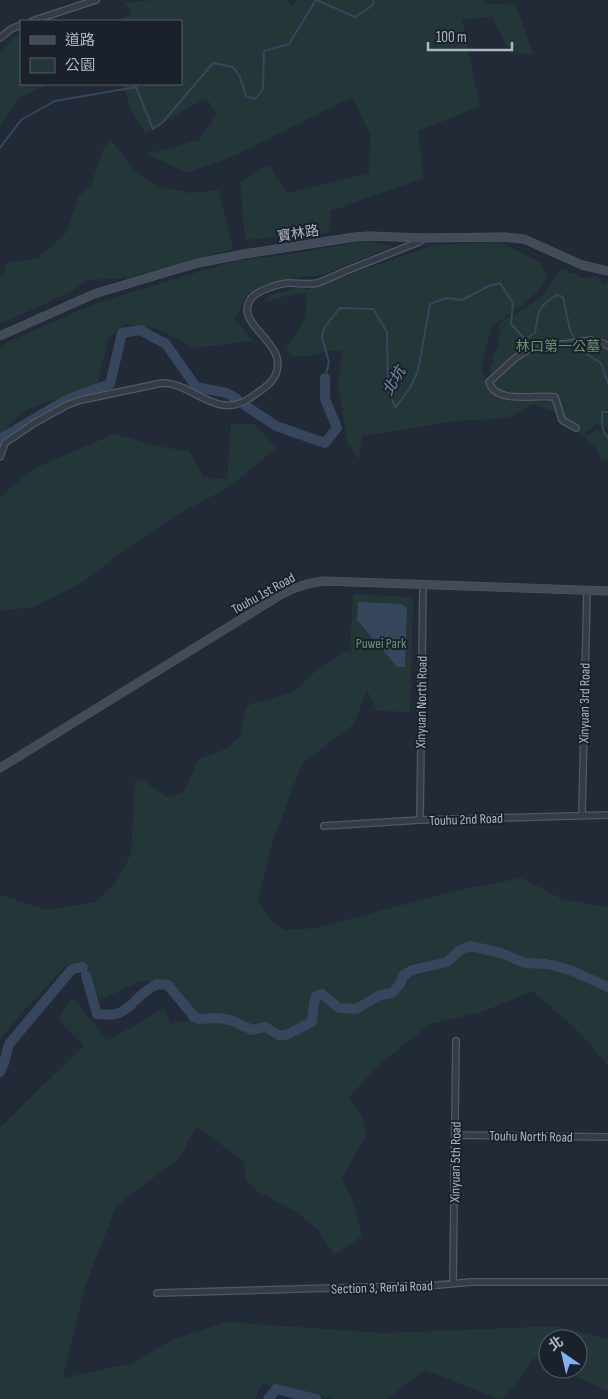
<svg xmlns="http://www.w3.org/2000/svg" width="608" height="1399" viewBox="0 0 608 1399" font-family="'Sofia Sans Condensed','Noto Sans TC',sans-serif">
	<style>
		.green { fill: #233738 }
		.water { fill: #35465d }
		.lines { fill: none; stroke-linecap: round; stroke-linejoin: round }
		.stream { stroke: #35465d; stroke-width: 2 }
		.river { stroke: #35465d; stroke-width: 10 }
		.street-casing { stroke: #515a64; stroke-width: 8 }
		.secondary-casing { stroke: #515a64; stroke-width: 9 }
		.street { stroke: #343c47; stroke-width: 5.5 }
		.secondary { stroke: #424b59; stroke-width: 8 }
		.labels { text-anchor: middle; stroke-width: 4; stroke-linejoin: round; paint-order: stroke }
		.street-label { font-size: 14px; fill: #aeb7c3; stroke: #1a212b }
		.park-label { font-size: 14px; fill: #679370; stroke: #1a212b }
		.water-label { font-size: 15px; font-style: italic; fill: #778eaa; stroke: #1a212b }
	</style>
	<rect width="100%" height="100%" fill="#212a36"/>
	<path class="green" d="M153,0H286L293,6L296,0H485L484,4L515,3L534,55L510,53L492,17L462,20L480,106L418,131L424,178L331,211L329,233L245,240L240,182L268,165L288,193L369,173L370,134L352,97L234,156L187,173L147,154L199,140L217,114L206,98L145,133L131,109L122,84H181V21H114L132,14L125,3Z
		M21,34V84H49L19,98L0,127V52L14,37Z
		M111,140L134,170L158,186L190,193L219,190L233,249L127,278L88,280L69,293L0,324V275L3,274L6,263L38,258L67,232L79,196L91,185L104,147Z
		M366,241L395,246L323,275L277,280L247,294L235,319L253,341L194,348L158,329L125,324L109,338L97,384L26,410L0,434V347L10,341L96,303L234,261L291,254Z
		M501,242L541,263L547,278C535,300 512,312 492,326L481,368L489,390L508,401H547L552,399C541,398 506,398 499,392C495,390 493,385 491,382L493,376L489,369L493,363L492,358C500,343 500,339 499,323L527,307L543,295L560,270L566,269L567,273H575L580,278L596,277L601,279L602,284L608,282V429L596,424L590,431L584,432L587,436L596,430L608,433V460H602L593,445L557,412L532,404L509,418L457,421L362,436L359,460L347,441L338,384L342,351H325L315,355L294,357L286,349C301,326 308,322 306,293L289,295L263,303L271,295L298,287L306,290L434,245Z
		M231,424H255L276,448L231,486L175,516L130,546L83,582L34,607L0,611V497L33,469L114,434L162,447L189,451L204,477L227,479Z
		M353,594L409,597L413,601L410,712L377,711L367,690L354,724L302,764L273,840L258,901L270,919L285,930L316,928L454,891L521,878L562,899L608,907V1066L581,1034L533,991L482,1012L430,1024L380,1064L349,1097L361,1114L367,1134L342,1177L345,1186L351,1195L362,1236L334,1255L318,1230L297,1212L255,1190L246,1179L244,1162L197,1126L179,1158L116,1206L85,1287L63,1378L133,1363L171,1340L226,1322L384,1333L557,1326L608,1339V1391L558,1369H578V1339H548V1364L534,1358L522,1376L503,1399H499L425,1370L387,1399H334L262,1384L255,1399H0V1128L84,1045L58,1019L73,998L108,1041L164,1008L170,1024L190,1020L173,984L141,981L100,1000L87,963L68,964L26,1008L0,1040V895L47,910L95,902L116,883L131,854L135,780L144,781L167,797L183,792L199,759L226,749L240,736L245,708L253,703L265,701L293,692L315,672L348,650L353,656L350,649Z"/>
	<path class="water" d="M358,602L402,604L407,608L405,666L404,667H397L357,620Z"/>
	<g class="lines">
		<path class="stream" d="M317,0L355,17L373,5L374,0
			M0,148L21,120L55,101L136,87L153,129L162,123L213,63L233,67L240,77L246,96L255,99L263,89L264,51L289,44L316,0
			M577,344L580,350L601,363L608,383
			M325,378L329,362L322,337L324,328L340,308L373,309L387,332L388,386L395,408L410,388L418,371L430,304L446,298L462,300L489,286L500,283L513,303L511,324L525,339L535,333C539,311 536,308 557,295L563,297L570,330L575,340
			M608,412H602C602,423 601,430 608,438"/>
		<path class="river" d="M246,406L276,426L325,443L337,428L325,399V378
			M0,439L66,400L110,384L122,333L140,330L166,344L196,387L227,393L237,399
			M552,965L570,970L608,987
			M86,975L97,1014C112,1016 121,1015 132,1004
			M136,1000L146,991L157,984L168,985L194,1017L199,1019L217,1018L231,1020L252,1030L265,1027L279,1035H286L312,1022L314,1004L316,996L322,994L339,1008L356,1009L380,995L392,993L400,984L403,976L412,970L447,962L460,950L470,946L501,953L525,963L546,964
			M0,1072L4,1063L9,1044L72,969L83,967
			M268,1399L276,1389L316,1399"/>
		<g class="street-casing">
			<path id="street" d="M32,21L96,0
				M0,38L11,29L21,25
				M576,428L562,420L555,397C536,394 496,405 489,382L514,359L537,344H565L591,340L605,344L608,346
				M0,457L5,443L33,424L67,405L81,400L162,383C193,383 217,421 250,398C258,392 271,385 275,376C291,343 234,326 250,300C255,291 280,283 290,283C299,283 309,285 317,283C327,280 338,274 348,270C372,261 395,251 419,242L424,238
				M582,815L587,590
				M420,820L423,585
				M324,826L420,820L608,815
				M455,1135L608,1137
				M453,1283L456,1041
				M157,1293L438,1285L471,1282H608"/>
		</g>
		<g class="secondary-casing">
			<path id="secondary" d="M0,336L94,294L167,272L198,263L244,254L355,237L369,236L424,238L504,237L524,239L582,265L608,271
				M0,768L282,594C296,586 308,583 324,581L608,591"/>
		</g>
		<use href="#street" class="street"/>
		<use href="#secondary" class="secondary"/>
	</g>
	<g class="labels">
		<g class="street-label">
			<text transform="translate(298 233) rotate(-9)" y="5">寶林路</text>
			<text transform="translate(263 593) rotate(-29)" y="5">Touhu 1st Road</text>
			<text transform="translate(421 702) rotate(-89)" y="5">Xinyuan North Road</text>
			<text transform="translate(584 703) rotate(-89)" y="5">Xinyuan 3rd Road</text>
			<text transform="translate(466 819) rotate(-2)" y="5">Touhu 2nd Road</text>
			<text transform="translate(531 1136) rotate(1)" y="5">Touhu North Road</text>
			<text transform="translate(455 1162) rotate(-89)" y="5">Xinyuan 5th Road</text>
			<text transform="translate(382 1287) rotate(-2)" y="5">Section 3, Ren'ai Road</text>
		</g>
		<g class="park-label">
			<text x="558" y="351">林口第一公墓</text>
			<text x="381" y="648">Puwei Park</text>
		</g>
		<g class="water-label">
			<text transform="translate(394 381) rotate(-60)" y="5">北坑</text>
		</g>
	</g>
	<rect x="20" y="20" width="162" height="65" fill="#1a212b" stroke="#555d68"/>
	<rect x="30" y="36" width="25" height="8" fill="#424b59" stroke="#555d68"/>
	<text x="65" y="45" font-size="15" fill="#aeb7c3">道路</text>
	<rect x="30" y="58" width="25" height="15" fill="#233738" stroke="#555d68"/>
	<text x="65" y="70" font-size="15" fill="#aeb7c3">公園</text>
	<g transform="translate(563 1354) rotate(326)"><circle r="24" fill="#1a212b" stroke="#555d68"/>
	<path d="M0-4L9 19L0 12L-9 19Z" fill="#83b0f3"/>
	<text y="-8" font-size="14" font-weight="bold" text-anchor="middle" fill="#aeb7c3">北</text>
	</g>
	<path d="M428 42v8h84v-8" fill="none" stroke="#aeb7c3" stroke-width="2.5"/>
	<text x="436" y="42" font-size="15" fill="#aeb7c3" stroke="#1a212b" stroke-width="4" paint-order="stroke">100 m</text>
</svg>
